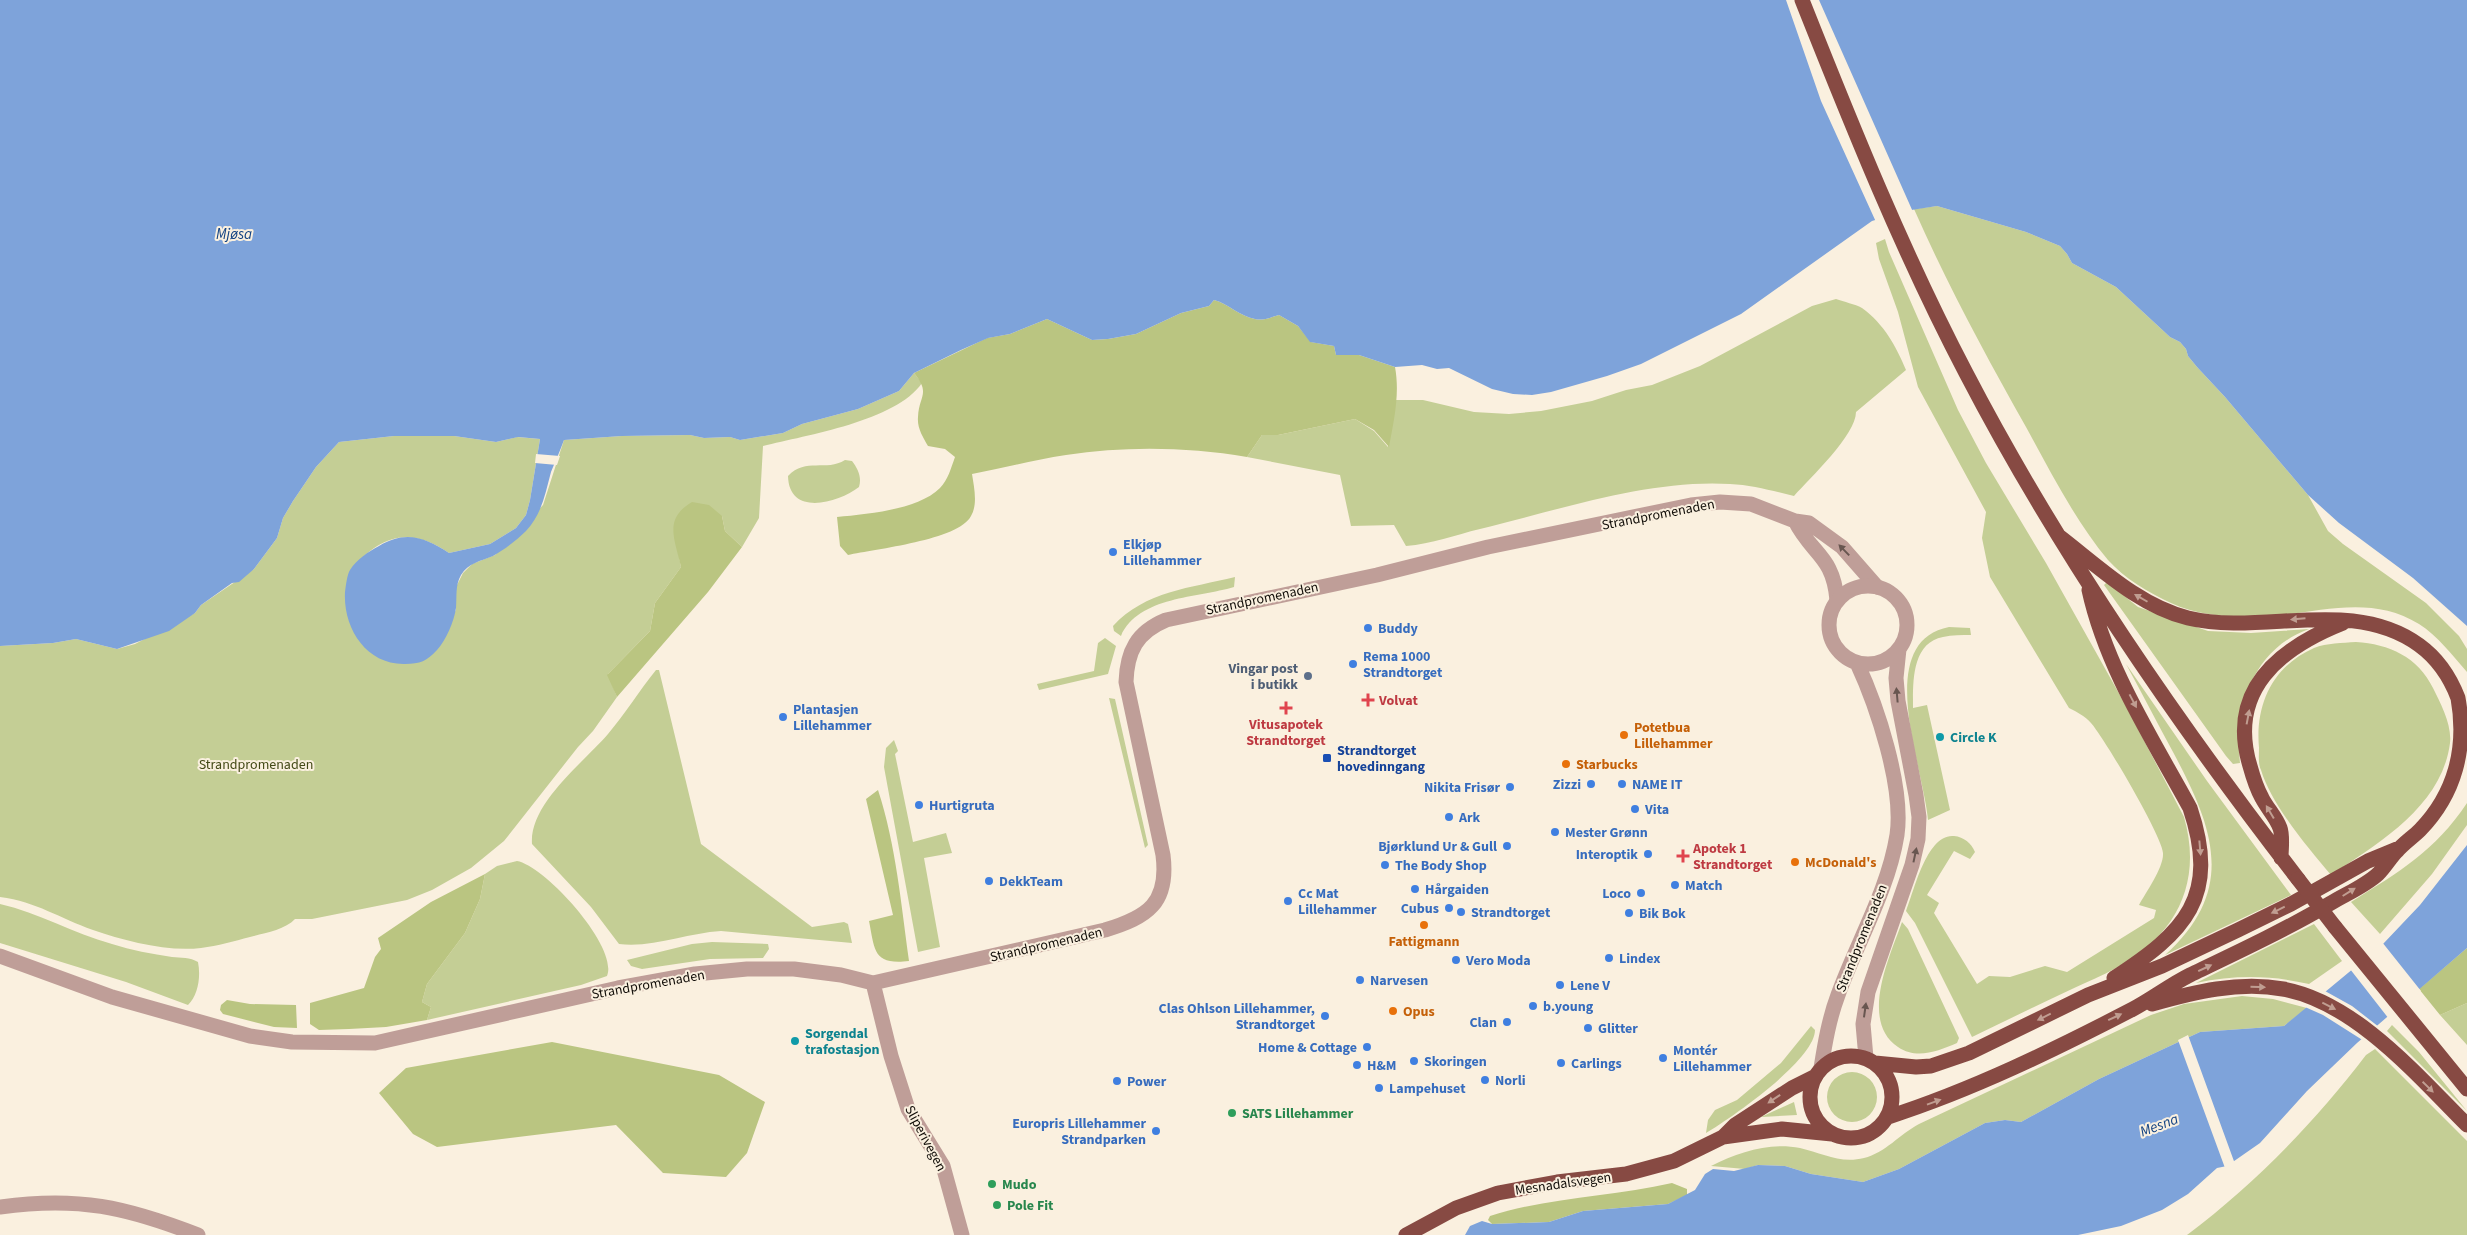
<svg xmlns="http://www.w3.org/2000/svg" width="2467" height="1235" viewBox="0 0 2467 1235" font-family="'Source Sans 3',sans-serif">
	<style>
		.green { fill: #c4ce95 }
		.forest { fill: #bac581 }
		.water { fill: #7ea3da }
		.pier { fill: #faf0df }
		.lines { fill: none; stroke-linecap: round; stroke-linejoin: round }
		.minor { stroke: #bf9e98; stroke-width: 15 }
		.tertiary { stroke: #bf9e98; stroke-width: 15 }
		.trunk { stroke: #874a43; stroke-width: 15 }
		.trunk-bridge { stroke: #874a43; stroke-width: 15 }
		.oneway { fill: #685650 }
		.oneway2 { fill: #c09d91 }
		.shop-dot { fill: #3f7fe0; stroke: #faf0df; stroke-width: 2 }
		.service-dot { fill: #5c6f8a; stroke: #faf0df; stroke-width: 2 }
		.health-dot { fill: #e0444e; stroke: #faf0df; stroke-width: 2 }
		.food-dot { fill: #e8710a; stroke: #faf0df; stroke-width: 2 }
		.culture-dot { fill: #0f9aa8; stroke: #faf0df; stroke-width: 2 }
		.transit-dot { fill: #1a4fb4; stroke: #faf0df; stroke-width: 2 }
		.leisure-dot { fill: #2e9e5b; stroke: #faf0df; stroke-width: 2 }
		.labels { text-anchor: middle; stroke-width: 4; stroke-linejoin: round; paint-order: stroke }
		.street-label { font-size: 14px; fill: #110d08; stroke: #faf0df }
		.shop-label { font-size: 14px; font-weight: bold; fill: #366cbe; stroke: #faf0df; text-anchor: start }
		.service-label { font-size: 14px; font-weight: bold; fill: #4e5e75; stroke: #faf0df; text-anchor: end }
		.health-label { font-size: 14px; font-weight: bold; fill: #be3a42; stroke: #faf0df; text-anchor: start }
		.food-label { font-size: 14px; font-weight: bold; fill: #c56008; stroke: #faf0df; text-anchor: start }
		.culture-label { font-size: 14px; font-weight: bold; fill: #0d838f; stroke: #faf0df; text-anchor: start }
		.transit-label { font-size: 14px; font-weight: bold; fill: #164399; stroke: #faf0df; text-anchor: start }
		.park-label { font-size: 14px; fill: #434916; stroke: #faf0df }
		.leisure-label { font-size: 14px; font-weight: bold; fill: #27864d; stroke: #faf0df; text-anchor: start }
		.water-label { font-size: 15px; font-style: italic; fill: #124283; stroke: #faf0df }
	</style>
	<rect width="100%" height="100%" fill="#faf0df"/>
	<path class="green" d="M1937,206L2026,232L2060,246L2067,254L2072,263L2116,287L2170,337L2180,342L2186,349L2188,356L2197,367L2225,397L2308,495L2328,531L2343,544L2426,603L2459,636L2467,649V672C2452,655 2438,636 2419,624C2368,592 2312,615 2258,617C2230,618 2197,615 2171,603C2149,593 2124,578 2108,560C2076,522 2050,471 2026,427C1986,356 1947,284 1914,209Z
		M1885,239L1889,252L1958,410L1986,463L2046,563L2126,706L2184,817C2203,883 2176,936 2116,968C2102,976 2086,982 2072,989C2038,1005 2005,1021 1972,1037L1915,923L1906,911C1914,891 1927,833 1954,836C1964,837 1971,843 1975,852L1970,859L1954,851L1927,895L1939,903L1934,913L1977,984L1989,976L2010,977L2045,966L2067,972L2154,918L2156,910L2139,905C2146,892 2164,867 2163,853C2162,836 2105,739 2091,723C2085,716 2077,712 2069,708L1990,577L1982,538L1986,512L1918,387L1898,312L1879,259L1876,243Z
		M1836,299C1844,302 1855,304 1862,308C1884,324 1896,346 1906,370L1856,412C1856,435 1810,478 1794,496C1773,491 1752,485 1730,484C1649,479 1559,510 1480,529C1455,535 1432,544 1406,546L1394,525L1351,526L1340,475L1247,457L1262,435H1278L1355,419L1374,431L1388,447L1396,400H1423L1474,412L1509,414L1541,411L1592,401L1626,390L1652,385L1700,366L1812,306Z
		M914,373L922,383C896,421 807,435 763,446L759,518L742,547L725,531L722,516L677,546L681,567L655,603L650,631L608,674L617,697L593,731L578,747L504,841L471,868L432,890L407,900L312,919H295C285,930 264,933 250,937C234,941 218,946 201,948C167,952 125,941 93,930C59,918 37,902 0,897V646L53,643L76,639L117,649L135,644L195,613L201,605L254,569L277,538L283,518L293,501L316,467L339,442L394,436H454L496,442L517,437L540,439L530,500L526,515L516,528L490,544L449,553C409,526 380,535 350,571L449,629L456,609V587L463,573L472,564L495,555L543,505L564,440L622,436L690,435L704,438L730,437L740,440L783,433L802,424L858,409L899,391Z
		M845,460L852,461C858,469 862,477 859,487C838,503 789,517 788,476C806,457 826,472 845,460Z
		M1235,577L1234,587C1198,598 1139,596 1121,636L1114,631L1113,626C1145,591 1191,588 1235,577Z
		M2107,582L2138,607L2208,631L2251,633L2309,629C2253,649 2233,709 2240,763L2233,764L2226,756L2104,585Z
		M1949,627L1970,628L1971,635C1962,635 1952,635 1943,637C1911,643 1913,684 1913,708L1927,705L1950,810L1928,820C1924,769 1872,642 1949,627Z
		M1105,638L1116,646L1108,674L1039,690L1037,684L1094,671L1098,643Z
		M2356,642C2389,644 2418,657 2433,688C2441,704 2452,725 2450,743C2442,806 2379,843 2331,875C2308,848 2271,804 2261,770C2258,764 2259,755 2259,748C2255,704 2273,666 2314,648C2327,643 2342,643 2356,642Z
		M2126,664L2207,781L2291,895L2165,955C2238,889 2213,827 2173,752C2157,723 2142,693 2126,664Z
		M656,670H659L701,844L812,927L844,922L848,924L852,943L721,931C687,933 653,948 619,944L591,907L532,844C529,804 583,763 608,734C625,714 639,691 656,670Z
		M1109,698L1115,699L1148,845L1145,848Z
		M894,740L898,751L895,754L913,842L946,833L952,853L924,858L940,947L918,952L884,767L886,748Z
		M2467,803V825L2432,874L2380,934L2351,902C2399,872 2435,851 2467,803Z
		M517,861C545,866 619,947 607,976L581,985L427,1020L431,1007L422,1002L427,984L465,933L480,899L485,874L497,866Z
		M0,904C39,913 73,933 112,944C131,950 152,954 172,957C181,958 190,957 198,962C201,977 198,995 188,1005L126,982L0,943Z
		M1902,922L1908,929L1959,1038L1957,1043C1938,1051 1917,1060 1898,1047C1859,1021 1890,956 1902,922Z
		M2314,924L2342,961L2309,984C2270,975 2235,975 2196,983Z
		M712,942L768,944L769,949L763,958L710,959L642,969L631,966L627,960L692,944Z
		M2242,996L2273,999L2307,1008L2284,1026L2200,1032L2099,1079L2021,1122L2005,1120L1985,1123L1899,1169L1863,1182L1811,1174L1785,1166L1758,1165L1745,1169L1711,1166C1739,1152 1769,1142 1800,1148C1822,1153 1840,1164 1864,1158C1885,1153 1900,1134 1919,1124L2151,1015L2184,1004Z
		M2467,1003V1045L2440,1015Z
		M2392,1025L2419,1052L2467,1111L2387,1031Z
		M1811,1026L1815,1030C1815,1060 1731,1118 1706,1133L1708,1120L1715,1110L1737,1100L1781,1063Z
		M2375,1049L2467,1141V1235H2187C2255,1184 2314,1123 2366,1055Z
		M1827 1097a25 25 0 1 1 50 0a25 25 0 1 1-50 0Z
		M1794,1102L1797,1115L1761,1117Z"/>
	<path class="forest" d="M1214,300C1229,304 1239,316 1255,319C1262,321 1272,317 1279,315L1298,326L1311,342L1334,346L1336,355H1359L1395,367C1400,394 1394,420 1389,447L1374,430L1355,419L1278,435H1262L1247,457C1187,447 1126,446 1066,455C1034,460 1003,468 972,474C974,487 978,504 971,516C959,540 875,549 848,555L840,546L837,517C867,514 918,510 940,488C948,480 951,468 955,457L945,449L928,446C923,437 917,428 918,417C919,395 931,394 914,373L987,338L1010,334L1047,319L1092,340L1108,339L1136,334L1181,313L1209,306Z
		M692,502L709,505L722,516L725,531L742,547L708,592L617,697L607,675L650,631L655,603L681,567C675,539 663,519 692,502Z
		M878,790C896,845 901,904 909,961C873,965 875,951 869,921L893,915L866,799Z
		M485,874L480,899L465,933L427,984L422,1002L431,1007L427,1020L386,1027L349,1029L319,1030L310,1024V1003L364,988L375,957L381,949L378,938L431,902Z
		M2467,948V1003L2440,1015L2419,989Z
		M227,1000L250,1004L296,1005L297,1028L274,1027L223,1014L220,1010L221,1005Z
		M552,1042L719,1075L765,1102L747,1153L726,1177L663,1173L616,1125L437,1147L413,1134L379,1093L406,1068Z
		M1672,1183L1687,1189V1195L1668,1204L1583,1211L1549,1222L1492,1224L1488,1220L1490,1216C1549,1197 1612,1197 1672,1183Z"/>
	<path class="water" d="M0,0H2467V626L2413,578L2339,523L2308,495L2225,397L2197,367L2188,356L2186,349L2180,342L2170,337L2116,287L2072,263L2067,254L2060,246L2026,232L1937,206L1905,211L1872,221L1741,314L1641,364L1607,376L1551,392L1532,395L1513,394L1492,389L1449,368L1437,369L1422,365L1395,367L1359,355H1336L1334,346L1310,342L1298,326L1279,315C1272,317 1262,321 1255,319C1239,316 1229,304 1214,300L1209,306L1181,313L1136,334L1108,339L1092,340L1047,319L1010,334L988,338L961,350L914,373L899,391L858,409L802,424L783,433L740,440L730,437L704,438L690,435L622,436L564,440C560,451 555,462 551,472C545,494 542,514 526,531C517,540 504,550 493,556C481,561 468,563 461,575C455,586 457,596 456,608C454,622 446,640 437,650C427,661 420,664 405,664C366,665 343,628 345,592C346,585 347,575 350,570C357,559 368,552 379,546C405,530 425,537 449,553L490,544L516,528L526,515L530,500L540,439L518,437L496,442L454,436H394L339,442L316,467L293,501L283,518L277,538L254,569L239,582L232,583L201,605L195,613L169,631L117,649L76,639L53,643L0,646Z
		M2467,845V948L2357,1043L2307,1091L2260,1143L2227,1166L2217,1168L2188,1194L2162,1210L2121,1226L2078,1235H1465L1470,1226L1482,1221L1492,1224L1549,1222L1583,1211L1668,1204L1695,1190L1705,1174L1713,1169L1734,1171L1758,1165L1785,1166L1811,1174L1863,1182L1899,1169L1985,1123L2005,1120L2021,1122L2099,1079L2200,1032L2284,1026L2383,944L2420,905Z"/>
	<path class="pier" d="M1786,0H1819L1913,212L1876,222L1821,101Z
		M536,454L560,456L557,465L535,463Z
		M2382,942L2421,991L2389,1019L2350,969Z
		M2325,991L2352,1006L2379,1027L2364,1041L2323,1015L2305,1007Z
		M2188,1035L2235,1164L2227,1168H2225L2178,1040Z"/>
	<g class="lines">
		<path class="minor" d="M1795,521C1812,555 1833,555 1837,600
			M0,956L112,997L250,1036L292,1042L375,1043L618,988L695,974L747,969H794L841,975L873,983L1105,930C1148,917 1169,903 1163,855L1126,682C1127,651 1137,632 1166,620L1377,575L1488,547L1691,505L1720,502L1751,504L1795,521L1809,523L1842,547L1877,587
			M873,983L891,1056L908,1109L943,1166L962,1235
			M0,1207C78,1196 126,1207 198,1235"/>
		<path class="tertiary" d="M1829 625a39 39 0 1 1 78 0a39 39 0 1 1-78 0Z
			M1866,1058L1863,1024L1868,992L1912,865L1918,839L1919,817L1916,795L1898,701L1896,678L1899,649
			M1821,1068C1825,1043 1829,1019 1838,995C1857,942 1888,891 1897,835C1904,787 1877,706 1857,663"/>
		<path class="trunk" d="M1802,0C1852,126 1903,253 1966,373C2059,552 2175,720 2298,879
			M2089,590C2106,668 2152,738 2190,808C2220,897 2185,932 2114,978
			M2281,858C2281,849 2283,836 2280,828C2276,817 2267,808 2262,798C2257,789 2253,777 2250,766C2227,690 2280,648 2343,623
			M2335,927L2467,1089
			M2152,1004C2194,992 2239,981 2283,989C2355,1002 2417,1075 2467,1125
			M1810 1097a41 41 0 1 1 82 0a41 41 0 1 1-82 0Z
			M1875,1063L1916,1067L1931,1066L1969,1053L2088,995L2162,966L2238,930L2291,904L2368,861L2397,849
			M1888,1117C1972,1090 2054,1050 2133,1009C2152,999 2170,985 2190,975C2238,952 2285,930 2331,903C2346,894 2365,886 2378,874C2385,867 2390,858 2397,851C2404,843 2413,837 2420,830C2455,794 2467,748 2458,698C2450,677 2437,658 2419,645C2351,596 2263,636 2188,618C2139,606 2099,567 2060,537
			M1723,1137L1782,1129L1832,1134
			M1406,1235L1456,1208L1498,1193L1557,1182L1626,1174L1674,1161L1723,1137L1735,1125L1792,1088L1816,1076"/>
		<path class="trunk-bridge" d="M2298,879L2335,927"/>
	</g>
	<defs><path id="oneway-solid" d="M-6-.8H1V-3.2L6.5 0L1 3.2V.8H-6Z" transform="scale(1.25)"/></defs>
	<g class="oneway">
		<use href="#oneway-solid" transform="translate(1844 550) rotate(-134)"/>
		<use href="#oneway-solid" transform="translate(1897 695) rotate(-95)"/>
		<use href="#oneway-solid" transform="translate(1915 855) rotate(-78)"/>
		<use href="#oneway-solid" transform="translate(1865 1010) rotate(-82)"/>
	</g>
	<g class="oneway2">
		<use href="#oneway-solid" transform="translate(2141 598) rotate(-150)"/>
		<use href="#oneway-solid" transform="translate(2298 619) rotate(175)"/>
		<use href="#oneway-solid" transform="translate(2133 701) rotate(62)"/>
		<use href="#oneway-solid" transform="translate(2248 717) rotate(-79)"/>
		<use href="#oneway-solid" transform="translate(2270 812) rotate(-121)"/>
		<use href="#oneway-solid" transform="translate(2200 848) rotate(85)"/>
		<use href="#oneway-solid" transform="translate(2349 892) rotate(-32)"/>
		<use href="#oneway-solid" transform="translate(2278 910) rotate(154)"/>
		<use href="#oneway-solid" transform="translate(2205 968) rotate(-25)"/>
		<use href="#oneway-solid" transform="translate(2258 987) rotate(1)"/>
		<use href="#oneway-solid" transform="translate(2329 1006) rotate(27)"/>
		<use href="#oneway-solid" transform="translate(2044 1017) rotate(154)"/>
		<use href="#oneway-solid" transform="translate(2115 1017) rotate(-25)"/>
		<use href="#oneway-solid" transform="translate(2428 1087) rotate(44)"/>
		<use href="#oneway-solid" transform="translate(1774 1099) rotate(146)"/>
		<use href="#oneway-solid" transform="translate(1934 1102) rotate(-20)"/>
	</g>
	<g class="shop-dot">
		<circle cx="1113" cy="552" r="5"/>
		<circle cx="1368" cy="628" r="5"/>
		<circle cx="1353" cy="664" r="5"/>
		<circle cx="783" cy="717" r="5"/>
		<circle cx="1591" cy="784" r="5"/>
		<circle cx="1622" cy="784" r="5"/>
		<circle cx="1510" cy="787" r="5"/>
		<circle cx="919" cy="805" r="5"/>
		<circle cx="1635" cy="809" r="5"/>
		<circle cx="1449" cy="817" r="5"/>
		<circle cx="1555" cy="832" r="5"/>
		<circle cx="1507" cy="846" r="5"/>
		<circle cx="1648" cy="854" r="5"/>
		<circle cx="1385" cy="865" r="5"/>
		<circle cx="989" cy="881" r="5"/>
		<circle cx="1675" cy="885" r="5"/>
		<circle cx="1415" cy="889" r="5"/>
		<circle cx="1641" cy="893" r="5"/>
		<circle cx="1288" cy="901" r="5"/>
		<circle cx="1449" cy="908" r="5"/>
		<circle cx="1461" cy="912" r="5"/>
		<circle cx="1629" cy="913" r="5"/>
		<circle cx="1609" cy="958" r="5"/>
		<circle cx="1456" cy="960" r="5"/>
		<circle cx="1360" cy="980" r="5"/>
		<circle cx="1560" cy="985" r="5"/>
		<circle cx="1533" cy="1006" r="5"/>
		<circle cx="1325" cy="1016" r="5"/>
		<circle cx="1507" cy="1022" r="5"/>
		<circle cx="1588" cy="1028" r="5"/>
		<circle cx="1367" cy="1047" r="5"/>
		<circle cx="1663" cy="1058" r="5"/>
		<circle cx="1414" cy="1061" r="5"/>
		<circle cx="1561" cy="1063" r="5"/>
		<circle cx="1357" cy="1065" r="5"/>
		<circle cx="1485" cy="1080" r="5"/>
		<circle cx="1117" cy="1081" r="5"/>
		<circle cx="1379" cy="1088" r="5"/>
		<circle cx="1156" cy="1131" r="5"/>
	</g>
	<circle class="service-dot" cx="1308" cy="676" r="5"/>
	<g class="health-dot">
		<path d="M1365.5 692.5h5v5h5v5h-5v5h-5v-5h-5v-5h5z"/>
		<path d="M1283.5 700.5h5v5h5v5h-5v5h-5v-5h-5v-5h5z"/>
		<path d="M1680.5 848.5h5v5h5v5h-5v5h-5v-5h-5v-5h5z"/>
	</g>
	<g class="food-dot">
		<circle cx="1624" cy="735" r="5"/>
		<circle cx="1566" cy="764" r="5"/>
		<circle cx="1795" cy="862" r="5"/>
		<circle cx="1424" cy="925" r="5"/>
		<circle cx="1393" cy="1011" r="5"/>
	</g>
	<g class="culture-dot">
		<circle cx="1940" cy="737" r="5"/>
		<circle cx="795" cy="1041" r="5"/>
	</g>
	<rect class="transit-dot" x="1322" y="753" width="10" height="10" rx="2.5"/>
	<g class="leisure-dot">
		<circle cx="1232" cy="1113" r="5"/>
		<circle cx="992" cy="1184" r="5"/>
		<circle cx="997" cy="1205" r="5"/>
	</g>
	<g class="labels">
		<g class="street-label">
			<text transform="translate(1658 514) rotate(-11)" y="5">Strandpromenaden</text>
			<text transform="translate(1262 598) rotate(-12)" y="5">Strandpromenaden</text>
			<text transform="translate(1861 938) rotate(-68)" y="5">Strandpromenaden</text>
			<text transform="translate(1046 944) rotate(-13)" y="5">Strandpromenaden</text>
			<text transform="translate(648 984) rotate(-10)" y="5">Strandpromenaden</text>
			<text transform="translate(926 1138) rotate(62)" y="5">Sliperivegen</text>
			<text transform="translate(1563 1183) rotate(-8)" y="5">Mesnadalsvegen</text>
		</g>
		<g class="shop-label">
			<text x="1123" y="549">Elkjøp<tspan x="1123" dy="16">Lillehammer</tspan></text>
			<text x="1378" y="633">Buddy</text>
			<text x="1363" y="661">Rema 1000<tspan x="1363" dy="16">Strandtorget</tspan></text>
			<text x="793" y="714">Plantasjen<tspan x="793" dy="16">Lillehammer</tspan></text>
			<text x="1581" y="789" text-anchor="end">Zizzi</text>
			<text x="1632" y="789">NAME IT</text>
			<text x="1500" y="792" text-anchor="end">Nikita Frisør</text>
			<text x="929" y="810">Hurtigruta</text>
			<text x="1645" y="814">Vita</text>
			<text x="1459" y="822">Ark</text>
			<text x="1565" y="837">Mester Grønn</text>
			<text x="1497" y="851" text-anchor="end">Bjørklund Ur &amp; Gull</text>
			<text x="1638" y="859" text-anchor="end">Interoptik</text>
			<text x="1395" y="870">The Body Shop</text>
			<text x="999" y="886">DekkTeam</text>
			<text x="1685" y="890">Match</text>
			<text x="1425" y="894">Hårgaiden</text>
			<text x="1298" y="898">Cc Mat<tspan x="1298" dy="16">Lillehammer</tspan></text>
			<text x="1631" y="898" text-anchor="end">Loco</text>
			<text x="1439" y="913" text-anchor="end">Cubus</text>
			<text x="1471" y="917">Strandtorget</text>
			<text x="1639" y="918">Bik Bok</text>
			<text x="1619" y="963">Lindex</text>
			<text x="1466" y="965">Vero Moda</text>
			<text x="1370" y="985">Narvesen</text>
			<text x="1570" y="990">Lene V</text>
			<text x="1543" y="1011">b.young</text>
			<text x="1315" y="1013" text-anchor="end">Clas Ohlson Lillehammer,<tspan x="1315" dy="16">Strandtorget</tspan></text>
			<text x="1497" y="1027" text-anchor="end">Clan</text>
			<text x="1598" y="1033">Glitter</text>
			<text x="1357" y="1052" text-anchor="end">Home &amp; Cottage</text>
			<text x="1673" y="1055">Montér<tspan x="1673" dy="16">Lillehammer</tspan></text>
			<text x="1424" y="1066">Skoringen</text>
			<text x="1571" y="1068">Carlings</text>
			<text x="1367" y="1070">H&amp;M</text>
			<text x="1495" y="1085">Norli</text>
			<text x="1127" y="1086">Power</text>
			<text x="1389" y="1093">Lampehuset</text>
			<text x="1146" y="1128" text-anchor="end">Europris Lillehammer<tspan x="1146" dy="16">Strandparken</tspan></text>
		</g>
		<g class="service-label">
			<text x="1298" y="673">Vingar post<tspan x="1298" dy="16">i butikk</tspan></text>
		</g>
		<g class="health-label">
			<text x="1379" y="705">Volvat</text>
			<text x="1286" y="729" text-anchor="middle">Vitusapotek<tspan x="1286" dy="16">Strandtorget</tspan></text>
			<text x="1693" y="853">Apotek 1<tspan x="1693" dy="16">Strandtorget</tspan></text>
		</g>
		<g class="food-label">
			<text x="1634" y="732">Potetbua<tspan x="1634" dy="16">Lillehammer</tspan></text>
			<text x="1576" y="769">Starbucks</text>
			<text x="1805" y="867">McDonald's</text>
			<text x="1424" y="946" text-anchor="middle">Fattigmann</text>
			<text x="1403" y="1016">Opus</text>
		</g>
		<g class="culture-label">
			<text x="1950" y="742">Circle K</text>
			<text x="805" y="1038">Sorgendal<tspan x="805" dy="16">trafostasjon</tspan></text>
		</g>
		<g class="transit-label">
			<text x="1337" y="755">Strandtorget<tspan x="1337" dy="16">hovedinngang</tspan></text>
		</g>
		<g class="park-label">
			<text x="256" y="769">Strandpromenaden</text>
		</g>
		<g class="leisure-label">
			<text x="1242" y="1118">SATS Lillehammer</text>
			<text x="1002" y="1189">Mudo</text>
			<text x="1007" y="1210">Pole Fit</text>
		</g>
		<g class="water-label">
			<text x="234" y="239">Mjøsa</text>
			<text transform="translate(2159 1125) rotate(-21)" y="5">Mesna</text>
		</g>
	</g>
</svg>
